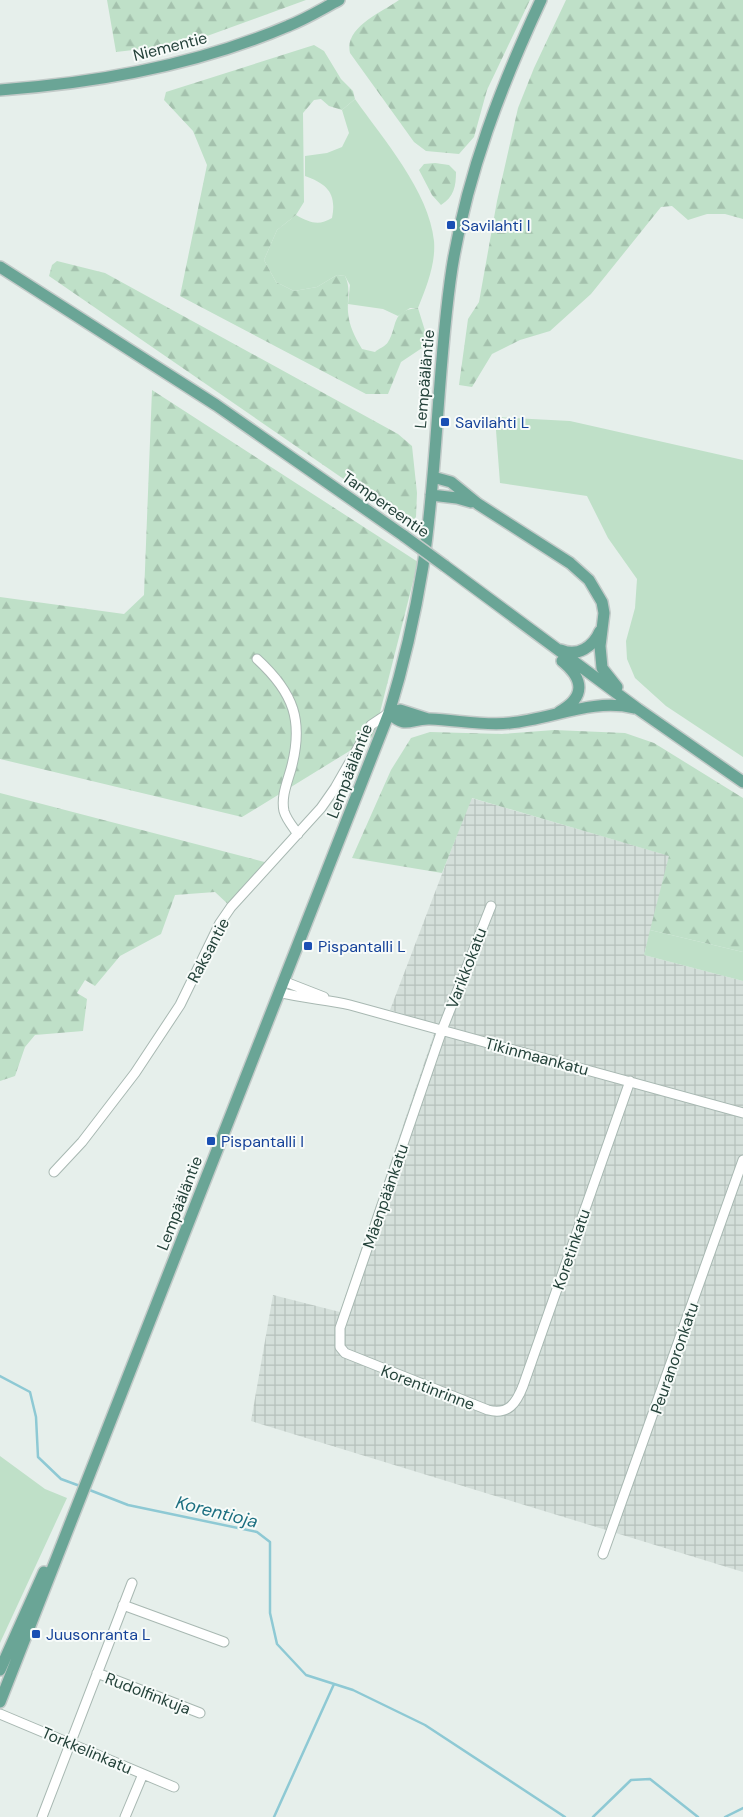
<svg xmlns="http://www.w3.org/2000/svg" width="743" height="1817" viewBox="0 0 743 1817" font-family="'DM Sans',sans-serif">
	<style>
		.industrial { fill: url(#industrial-grid) }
		.green { fill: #bfe0c8 }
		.forest { fill: url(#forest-firs) }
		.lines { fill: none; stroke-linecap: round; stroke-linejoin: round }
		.stream { stroke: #8ec9d4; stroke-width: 2.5 }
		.minor-casing { stroke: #a8b8b2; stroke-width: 11 }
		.major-casing { stroke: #c2cac8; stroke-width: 14 }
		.minor { stroke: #fff; stroke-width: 9 }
		.major { stroke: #6aa596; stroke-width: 11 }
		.major-bridge-casing { stroke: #c2cac8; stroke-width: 14; stroke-linecap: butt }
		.major-bridge { stroke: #6aa596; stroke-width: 11 }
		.transit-dot { fill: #1a4fb4; stroke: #f7fbf9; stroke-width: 2 }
		.labels { text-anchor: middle; stroke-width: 4; stroke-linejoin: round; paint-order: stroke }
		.street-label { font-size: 16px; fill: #24423a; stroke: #f7fbf9 }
		.transit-label { font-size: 16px; fill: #164399; stroke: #f7fbf9; text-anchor: start }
		.water-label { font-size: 18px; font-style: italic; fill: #1c6f80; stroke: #f7fbf9 }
	</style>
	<defs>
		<pattern id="industrial-grid" width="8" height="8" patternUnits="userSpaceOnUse" patternTransform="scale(1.25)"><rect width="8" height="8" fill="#d4dfda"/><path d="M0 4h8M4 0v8" fill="none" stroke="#b6c1bc"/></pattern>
		<pattern id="forest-firs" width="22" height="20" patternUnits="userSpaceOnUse" patternTransform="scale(1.25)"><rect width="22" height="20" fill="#bfe0c8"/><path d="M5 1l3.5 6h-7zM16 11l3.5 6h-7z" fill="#a4c1ad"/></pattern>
	</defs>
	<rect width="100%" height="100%" fill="#e6efeb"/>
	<path class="industrial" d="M471,798L670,856L644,955L743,981V1572L251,1421L273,1295L340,1312L437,1025L390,1010Z"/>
	<path class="green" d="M355,99C383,139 429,191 434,241C436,264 426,288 418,308H410L398,316L383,309L348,304L350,285L345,276L337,275L317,287L294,291L276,282L264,260L277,230L296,215C310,223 319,226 332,218C337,193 327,184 305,176V156L327,153L342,147L349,133L342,110Z
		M495,417L570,421L743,460V757L666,706L635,678L627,659L626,641L635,608L637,579L608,538L587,496L500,483Z
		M650,930L743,952V981L644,955Z
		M0,1456L45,1489L67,1498L0,1643Z"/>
	<path class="forest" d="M107,0H306L185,44L116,52Z
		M399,0H530L487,90L474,137L459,154L426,151L414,142L350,53C344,27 381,13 399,0Z
		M566,0H743V219L725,214H707L688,220L672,206L661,207L591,294L550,331L520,340L492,354L472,387L459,385L468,319L479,302L497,201L518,108L534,68Z
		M314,45L324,51L341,79L353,91L355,99L342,110L329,106L321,99L314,100L303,113L304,202L296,215L277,230L264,260L276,282L294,291L317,287L337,275L345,276C351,288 347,298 348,312C349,326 355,337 362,349L375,352C378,349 386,346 388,342C398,327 390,310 418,308L426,334L422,348L401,362L388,394H366L180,296L207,165L193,131L164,100L166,92Z
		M435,163L449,165L456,172C456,186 454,197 441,205L432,195L419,170L424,164Z
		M57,261L105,273L398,434L412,446L417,493L416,517L410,523L393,513L49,276L52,265Z
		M152,390L418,562L374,736L242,817L0,759V597L124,614L144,595Z
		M554,730L625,733L654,743L743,798V952L650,930L669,856L472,798L442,873L352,858L391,770L411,738L430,732L502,734Z
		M0,793L272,864L231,907L215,892L175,895L161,934L120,956L95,986L85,980L77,993L87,999L83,1031L35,1035L25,1047L15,1076L0,1081Z"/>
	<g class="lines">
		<path class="stream" d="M0,1376L30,1392L36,1417L38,1457L61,1479L80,1486
			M87,1489L128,1505L257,1532L270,1542V1613L277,1644L306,1675L353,1690L425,1725L565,1817
			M274,1817L334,1684
			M593,1817L631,1780L650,1779L698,1817
			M725,1817L743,1808"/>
		<g class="minor-casing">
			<path id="minor" d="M257,659C294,693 304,721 291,769C287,783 281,797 284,811C286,819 293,827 298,834
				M491,906L442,1030L340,1328V1347L345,1353L488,1410C508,1415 516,1404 523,1386L630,1081
				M283,981L324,997
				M279,992C303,999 327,999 350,1005L743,1113
				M54,1172L82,1142L135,1073L180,1005L220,923L231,907L321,808L335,788L371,725L389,713
				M603,1554L743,1160
				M123,1605L224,1642
				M97,1673L200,1713
				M0,1714L174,1787
				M42,1817L132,1583
				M125,1817L143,1774"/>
		</g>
		<g class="major-casing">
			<path id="major" d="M0,90C98,83 197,65 288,26C306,19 322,9 339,0
				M0,267L216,405L404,536
				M433,477L451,482L478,504L570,563L589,580L602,602L604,613L600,646L602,668L617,687
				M431,495L457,498L471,502
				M445,566L638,709L743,782
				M561,650C578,657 593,647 600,631
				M559,712C586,697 584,679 562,661
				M389,713C407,730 410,718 430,719C457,720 484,726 510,723C552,719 593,698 634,708
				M389,713L400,710L428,719
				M0,1670L44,1572
				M0,1702L389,713C404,664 415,615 423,566C438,467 437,367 452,268C467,174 501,86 541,0"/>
		</g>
		<use href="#minor" class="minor"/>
		<use href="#major" class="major"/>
		<g class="major-bridge-casing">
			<path id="major-bridge" d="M404,536L445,566"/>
		</g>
		<use href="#major-bridge" class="major-bridge"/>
	</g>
	<g class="transit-dot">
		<rect x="446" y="220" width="10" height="10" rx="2.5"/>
		<rect x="440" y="417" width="10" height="10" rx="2.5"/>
		<rect x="303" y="941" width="10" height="10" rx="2.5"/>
		<rect x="206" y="1136" width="10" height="10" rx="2.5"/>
		<rect x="31" y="1629" width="10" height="10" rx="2.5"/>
	</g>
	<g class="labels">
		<g class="street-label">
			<text transform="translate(170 46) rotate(-14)" y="6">Niementie</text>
			<text transform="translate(424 379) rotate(-85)" y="6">Lempääläntie</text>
			<text transform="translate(386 504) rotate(35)" y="6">Tampereentie</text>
			<text transform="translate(349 771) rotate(-69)" y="6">Lempääläntie</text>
			<text transform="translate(208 950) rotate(-62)" y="6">Raksantie</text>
			<text transform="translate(466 968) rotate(-69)" y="6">Varikkokatu</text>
			<text transform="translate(537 1056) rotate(15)" y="6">Tikinmaankatu</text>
			<text transform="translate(385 1196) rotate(-71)" y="6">Mäenpäänkatu</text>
			<text transform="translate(179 1203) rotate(-69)" y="6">Lempääläntie</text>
			<text transform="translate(571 1249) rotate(-71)" y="6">Koretinkatu</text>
			<text transform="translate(674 1358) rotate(-71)" y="6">Peuranoronkatu</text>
			<text transform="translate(428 1387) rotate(21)" y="6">Korentinrinne</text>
			<text transform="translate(148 1693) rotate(21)" y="6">Rudolfinkuja</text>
			<text transform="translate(87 1750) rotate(23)" y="6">Torkkelinkatu</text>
		</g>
		<g class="transit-label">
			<text x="461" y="231">Savilahti I</text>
			<text x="455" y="428">Savilahti L</text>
			<text x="318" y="952">Pispantalli L</text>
			<text x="221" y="1147">Pispantalli I</text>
			<text x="46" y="1640">Juusonranta L</text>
		</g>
		<g class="water-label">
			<text transform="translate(217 1512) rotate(14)" y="6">Korentioja</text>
		</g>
	</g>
</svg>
